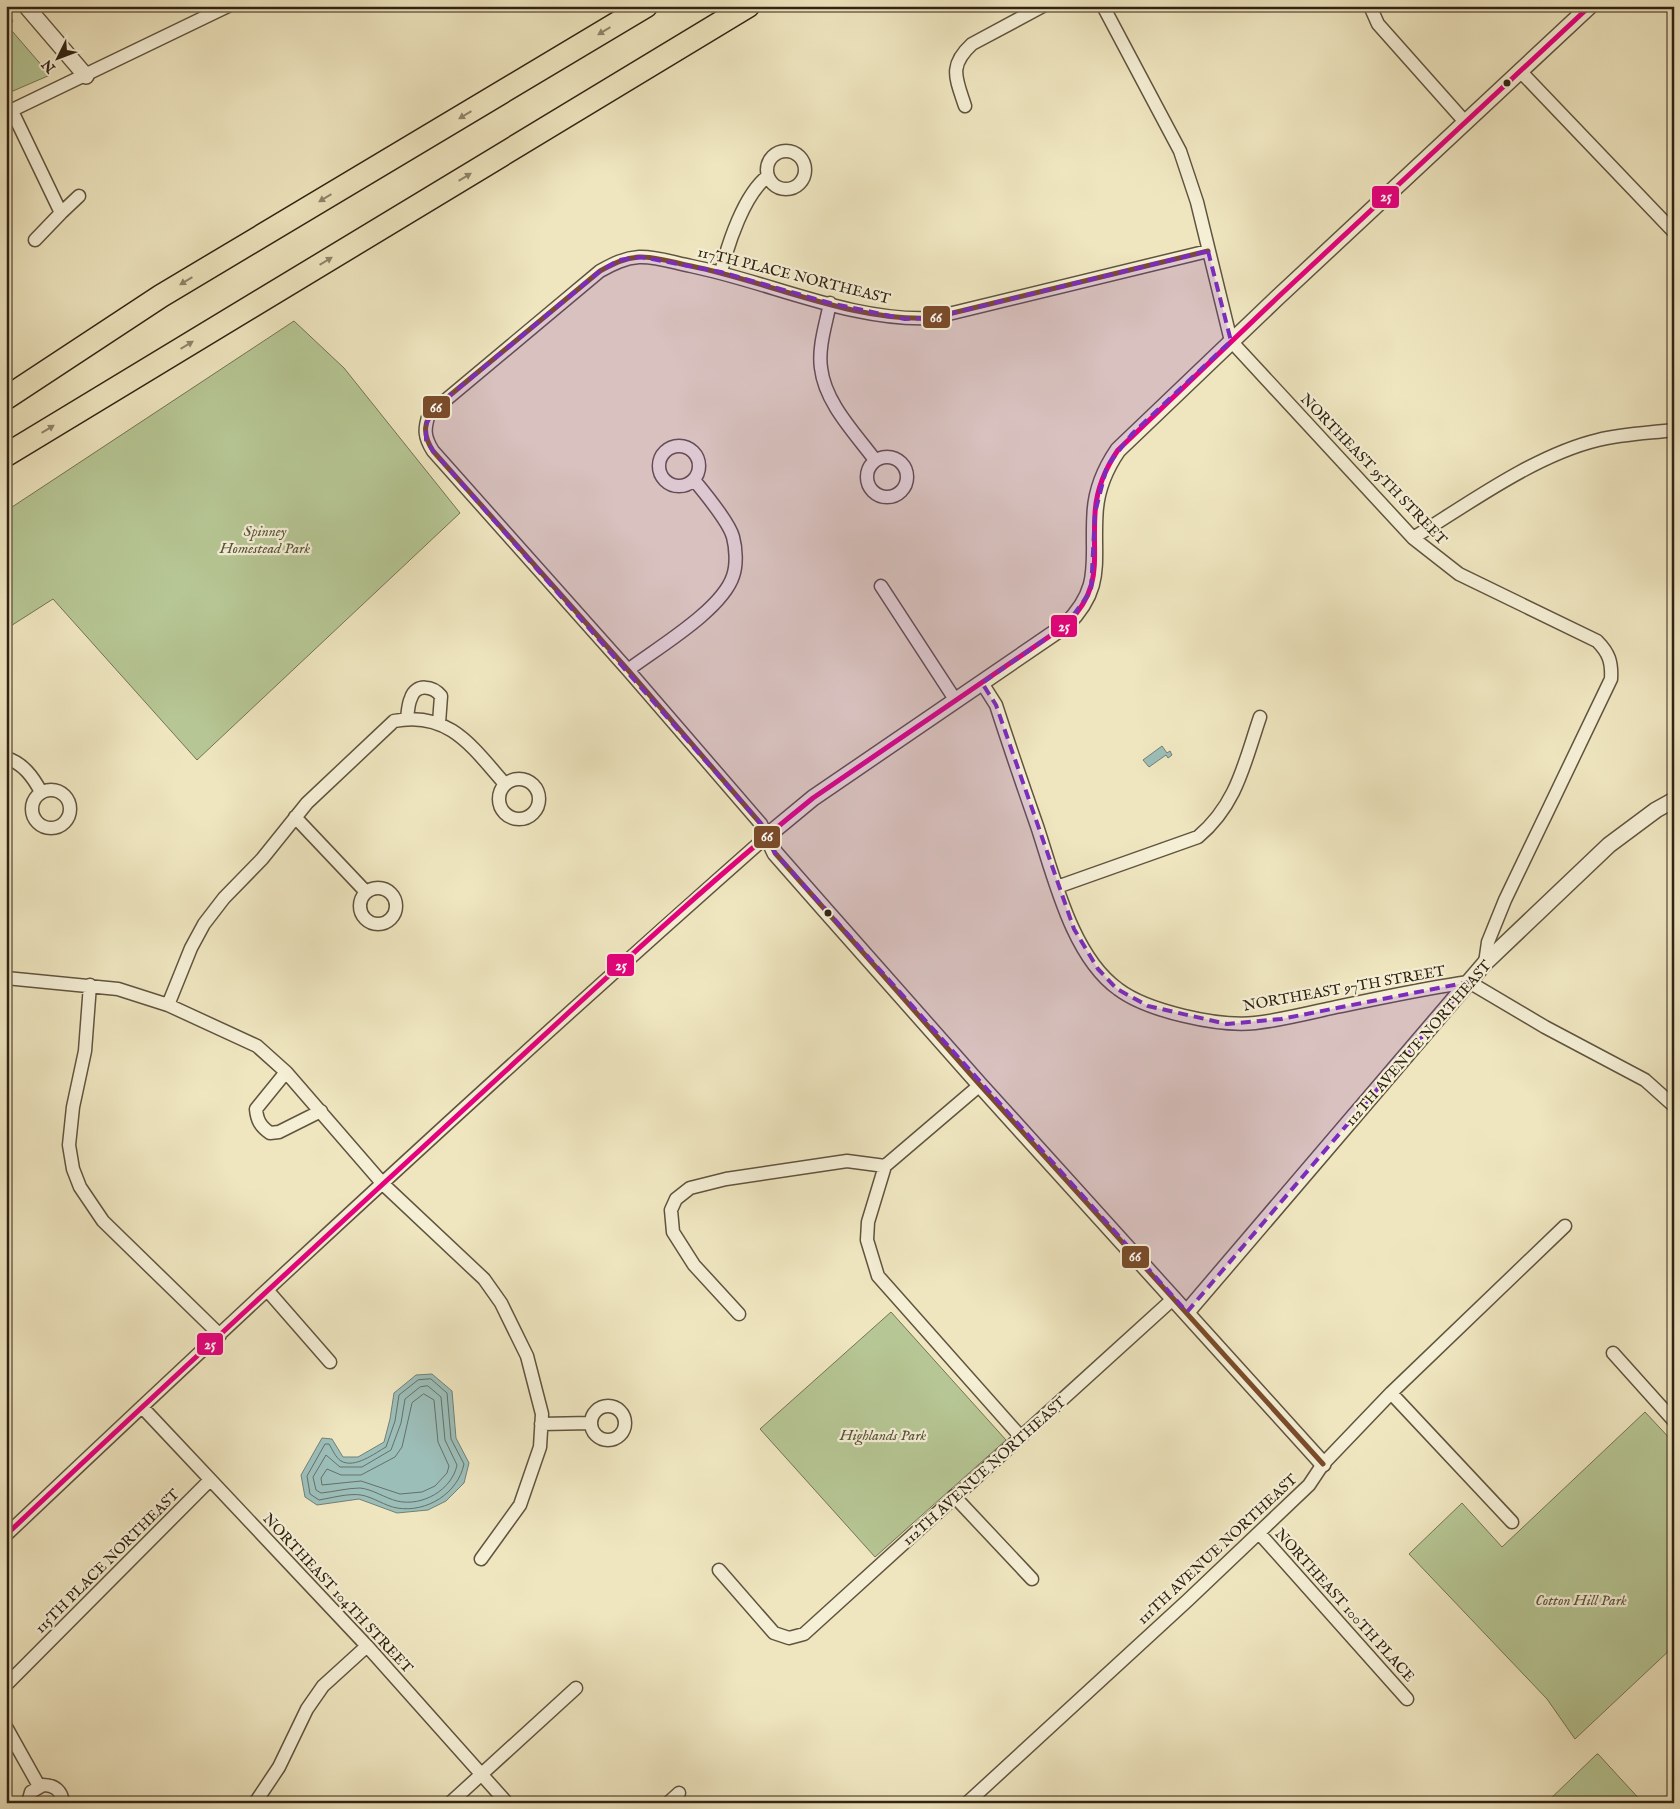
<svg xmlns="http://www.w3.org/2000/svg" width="1680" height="1809" viewBox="0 0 1680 1809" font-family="'IM FELL English',serif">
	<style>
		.green { fill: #b6c694; stroke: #737454 }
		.water { fill: #9cbeb9; stroke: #718077 }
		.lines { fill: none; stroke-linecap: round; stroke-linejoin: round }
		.shore { stroke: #667066; stroke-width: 1 }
		.stream { stroke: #718077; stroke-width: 4.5 }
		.minor-casing { stroke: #60543e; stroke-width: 15 }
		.tertiary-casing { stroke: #60543e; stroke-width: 18 }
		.motorway-casing { stroke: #302313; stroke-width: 25 }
		.minor { stroke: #f5efd6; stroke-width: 12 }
		.tertiary { stroke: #f5efd6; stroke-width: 15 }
		.motorway { stroke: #efe6c0; stroke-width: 22 }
		.bus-1-casing { stroke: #f5efd6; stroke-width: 9 }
		.bus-2-casing { stroke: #f5efd6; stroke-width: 9 }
		.bus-1 { stroke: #7a4b2a; stroke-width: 5 }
		.bus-2 { stroke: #e5007d; stroke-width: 5 }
		.oneway { fill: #90846a }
		.marked { fill: #7b2cbf; fill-opacity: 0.2; stroke: #7b2cbf; stroke-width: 4; stroke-dasharray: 10 6; stroke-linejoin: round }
		.bus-dot { fill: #302313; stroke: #f5efd6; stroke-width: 2 }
		.labels { text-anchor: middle; stroke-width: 4.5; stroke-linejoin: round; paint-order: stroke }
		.street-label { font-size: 15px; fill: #302313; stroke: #f5efd6 }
		.park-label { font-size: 15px; font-style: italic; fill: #58543a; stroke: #f5efd6 }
		.line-badge { stroke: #f5efd6; stroke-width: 2 }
		.badge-label { font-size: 14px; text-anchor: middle; font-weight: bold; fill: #fff }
	</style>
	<rect width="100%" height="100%" fill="#efe6c0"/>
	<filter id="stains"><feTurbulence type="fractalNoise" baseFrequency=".004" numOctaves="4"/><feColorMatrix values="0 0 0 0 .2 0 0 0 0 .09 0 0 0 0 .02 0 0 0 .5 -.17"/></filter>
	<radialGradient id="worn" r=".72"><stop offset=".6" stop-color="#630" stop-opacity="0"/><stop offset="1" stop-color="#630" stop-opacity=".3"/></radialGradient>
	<path class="green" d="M6,24L50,75L6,94Z
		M294,321L344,368L460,513L197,760L53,599L6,629V511Z
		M891,1312L1006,1440L875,1557L760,1429Z
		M1645,1412L1674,1443V1646L1575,1739L1547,1699L1409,1554L1462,1503L1502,1547Z
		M1598,1754L1643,1803H1546L1597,1754Z"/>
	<path class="water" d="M1162,746L1167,753L1170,751L1172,755L1168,758L1166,755L1149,767L1143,760Z
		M432,1374L452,1391L456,1438L469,1463L464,1483L446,1501L428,1510L397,1513L359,1499L317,1505L305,1497L301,1475L322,1438L332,1439L343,1457H358L384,1442L390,1419L394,1393L416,1375Z"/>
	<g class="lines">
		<path class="shore" d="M431,1379L447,1393L451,1439L464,1464C458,1493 427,1513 397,1508C385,1506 373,1497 361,1495C349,1493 331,1498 319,1500L310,1494L307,1476L325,1444H329C332,1449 336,1458 341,1461C355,1469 375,1453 386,1447L395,1421L399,1395L418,1380Z
			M428,1386L441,1397L445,1440L457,1465C452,1490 422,1507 397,1501C385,1498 372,1489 360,1488C347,1488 333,1492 321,1493L316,1490L313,1477L326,1455L340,1467H362L391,1450L401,1423L405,1399L420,1387Z
			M424,1394L434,1400L438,1442L449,1466L447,1473L435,1486L422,1492L400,1494L361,1481L322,1485L321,1478L327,1469L341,1475H361L395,1457L402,1447L412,1403Z"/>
		<path class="stream" d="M6,29L11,21"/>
		<g class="minor-casing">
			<path id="minor" d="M1103,6L1180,151L1197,202L1231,341L1413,538L1459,574L1597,641C1609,653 1612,662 1611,679L1505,900L1488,942L1485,963
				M1370,6L1378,24L1466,123
				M1521,72L1674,232
				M965,106C956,78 948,66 972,44L1043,6
				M12,111L61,213L35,240
				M6,113L228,6
				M767 170a19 19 0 1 1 38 0a19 19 0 1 1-38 0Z
				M61,213L79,196
				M721,272C728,244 744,194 768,176
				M830,303C826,324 818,347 821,368C825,403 855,433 875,460
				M659 466a20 20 0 1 1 40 0a20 20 0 1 1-40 0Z
				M867 477a20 20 0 1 1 40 0a20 20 0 1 1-40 0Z
				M1413,538C1468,504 1535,455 1598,440C1622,434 1649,433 1674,430
				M881,586L956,701
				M628,670C657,648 722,610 733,576C737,565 736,548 733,537C729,522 704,492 694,480
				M982,683L996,705C1009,745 1023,786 1037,826C1054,877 1072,956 1118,989C1147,1011 1218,1027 1255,1023C1282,1020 1309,1013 1336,1007C1381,998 1425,988 1469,982L1545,1027L1645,1080L1674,1106
				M407,718C408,712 408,704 411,698C416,683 433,686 441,696L439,723
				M6,758C23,763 33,777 41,792
				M499 799a20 20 0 1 1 40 0a20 20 0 1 1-40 0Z
				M32 809a19 19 0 1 1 38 0a19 19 0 1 1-38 0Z
				M295,817L366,892
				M1057,887L1198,837C1237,804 1244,764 1260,717
				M360 906a18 18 0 1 1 36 0a18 18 0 1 1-36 0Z
				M6,978L118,989L168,1005L257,1046L286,1072L383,1184L484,1279L501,1303L527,1356L542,1414L540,1447L520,1505L481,1559
				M90,985L85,1051L73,1107L69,1145L73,1169L80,1187L103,1221L220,1335
				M168,1005L191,948L204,924L224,898L262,859L307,803L394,721C449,710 473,748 505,784
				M286,1072L256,1109C257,1120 260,1126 270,1133L279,1132L321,1111
				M885,1166L868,1222L867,1240L878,1276L1020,1436
				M885,1166L980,1085
				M268,1291L330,1362
				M739,1314L694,1265L673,1232L671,1210L676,1199L690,1188L726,1179L847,1161L885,1166
				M1613,1353L1674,1421
				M1391,1393L1512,1522
				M591 1423a17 17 0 1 1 34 0a17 17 0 1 1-34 0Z
				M142,1407L367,1646L507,1803
				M541,1424L591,1423
				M954,1496L1032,1579
				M1259,1533L1407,1699
				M6,1535C256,1298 509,1064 767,836L761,824L628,670L433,451C424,437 424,429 429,414L600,271C613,264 624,258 639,257C655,256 675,263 691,266C770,282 852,322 932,318L1208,251
				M719,1570L774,1633L789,1638L804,1634L1174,1298
				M6,1685L210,1480
				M6,1727L39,1786
				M28,1803L31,1792L43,1785C55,1785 62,1791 63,1803
				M255,1803L279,1767L307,1709L323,1686L367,1646
				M450,1803L576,1688
				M668,1803L679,1793
				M967,1803L1188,1600L1309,1485L1323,1464L1391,1393L1565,1226"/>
		</g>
		<g class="tertiary-casing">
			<path id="tertiary" d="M26,6L86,76
				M1187,1312L1485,963L1609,845L1656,810L1674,800
				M1323,1464L980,1085L826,911L775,853L767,836L813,798L1066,625C1104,587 1092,562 1095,514C1096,490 1105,469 1118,450L1277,298L1590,6"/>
		</g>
		<g class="motorway-casing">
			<path id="motorway" d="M6,398L161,296L646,6
				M6,455L748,6"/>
		</g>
		<use href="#minor" class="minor"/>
		<use href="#tertiary" class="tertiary"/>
		<use href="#motorway" class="motorway"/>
		<g class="bus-1-casing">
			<path id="bus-1" d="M1208,251L932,318C852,322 770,282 691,266C675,263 655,256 639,257C624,258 613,264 600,271L437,406C423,421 422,434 433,451L628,670L761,824L775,853L980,1085L1323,1464"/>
		</g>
		<g class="bus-2-casing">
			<path id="bus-2" d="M6,1535C160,1389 317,1245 473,1101C584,999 695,893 813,798L1066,625C1104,587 1092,562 1095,514C1096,490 1105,469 1118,450L1277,298L1590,6"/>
		</g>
		<use href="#bus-1" class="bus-1"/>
		<use href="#bus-2" class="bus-2"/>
	</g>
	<defs><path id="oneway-solid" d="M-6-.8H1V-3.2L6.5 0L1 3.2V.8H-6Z" transform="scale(1.25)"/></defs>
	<g class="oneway">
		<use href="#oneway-solid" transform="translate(604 31) rotate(149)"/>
		<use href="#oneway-solid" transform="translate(465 115) rotate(149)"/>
		<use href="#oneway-solid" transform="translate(465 177) rotate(-31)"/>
		<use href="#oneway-solid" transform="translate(325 198) rotate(149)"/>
		<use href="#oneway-solid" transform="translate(326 261) rotate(-31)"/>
		<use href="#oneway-solid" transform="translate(186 281) rotate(149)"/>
		<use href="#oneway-solid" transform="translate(187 345) rotate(-31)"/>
		<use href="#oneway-solid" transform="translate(48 429) rotate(-31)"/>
	</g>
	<path class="marked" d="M1208,251L1231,341L1132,434L1107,466L1095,513L1091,591L1066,625L982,683L996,705L1074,929L1098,969L1117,989L1148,1006L1227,1024L1281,1019L1469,982L1187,1312L775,853L761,824L433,451L426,440V424L437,406L600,271L619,260L641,257L721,272L830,303L905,319L932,318Z"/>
	<g class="bus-dot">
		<circle cx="1507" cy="83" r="4.5"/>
		<circle cx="828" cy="913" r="4.5"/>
	</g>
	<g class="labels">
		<g class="street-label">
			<text transform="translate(794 275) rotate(14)" y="5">117TH PLACE NORTHEAST</text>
			<text transform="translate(1374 469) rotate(46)" y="5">NORTHEAST 95TH STREET</text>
			<text transform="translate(1344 988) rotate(-10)" y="5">NORTHEAST 97TH STREET</text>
			<text transform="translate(1418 1043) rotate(-49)" y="5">112TH AVENUE NORTHEAST</text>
			<text transform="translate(984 1471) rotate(-42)" y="5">112TH AVENUE NORTHEAST</text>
			<text transform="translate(1217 1549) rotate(-43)" y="5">111TH AVENUE NORTHEAST</text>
			<text transform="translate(107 1561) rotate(-45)" y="5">115TH PLACE NORTHEAST</text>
			<text transform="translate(338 1593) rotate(47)" y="5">NORTHEAST 104TH STREET</text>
			<text transform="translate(1345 1605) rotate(48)" y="5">NORTHEAST 100TH PLACE</text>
		</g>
		<g class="park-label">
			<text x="265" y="536">Spinney<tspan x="265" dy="17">Homestead Park</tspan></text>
			<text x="883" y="1440">Highlands Park</text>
			<text x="1581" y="1605">Cotton Hill Park</text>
		</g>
	</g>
	<g class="line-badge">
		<rect x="1371" y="185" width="29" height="24" rx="5" fill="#e5007d"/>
		<rect x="922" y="305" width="29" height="24" rx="5" fill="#7a4b2a"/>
		<rect x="422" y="395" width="29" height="24" rx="5" fill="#7a4b2a"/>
		<rect x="1050" y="614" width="28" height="24" rx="5" fill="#e5007d"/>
		<rect x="753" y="825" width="28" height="24" rx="5" fill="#7a4b2a"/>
		<rect x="606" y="953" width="29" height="24" rx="5" fill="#e5007d"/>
		<rect x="1121" y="1245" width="29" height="24" rx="5" fill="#7a4b2a"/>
		<rect x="196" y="1332" width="28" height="24" rx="5" fill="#e5007d"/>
	</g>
	<g class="badge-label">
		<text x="1386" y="201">25</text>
		<text x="936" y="322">66</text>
		<text x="436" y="412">66</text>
		<text x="1064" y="631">25</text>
		<text x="767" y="841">66</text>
		<text x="621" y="970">25</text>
		<text x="1135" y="1261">66</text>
		<text x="210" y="1349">25</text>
	</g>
	<rect width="1680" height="1809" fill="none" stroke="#efe6c0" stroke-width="25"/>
	<rect x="8" y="8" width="1665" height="1794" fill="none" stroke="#302313" stroke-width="2.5"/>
	<rect x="12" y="12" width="1655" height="1784" fill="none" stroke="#302313"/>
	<g transform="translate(58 58) rotate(228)" stroke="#f5efd6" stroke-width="4" paint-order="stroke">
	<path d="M0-4L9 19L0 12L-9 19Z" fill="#302313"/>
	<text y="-8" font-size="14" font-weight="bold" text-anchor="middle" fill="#302313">N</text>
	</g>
	<rect width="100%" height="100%" filter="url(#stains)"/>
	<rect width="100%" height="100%" fill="url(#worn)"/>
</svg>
